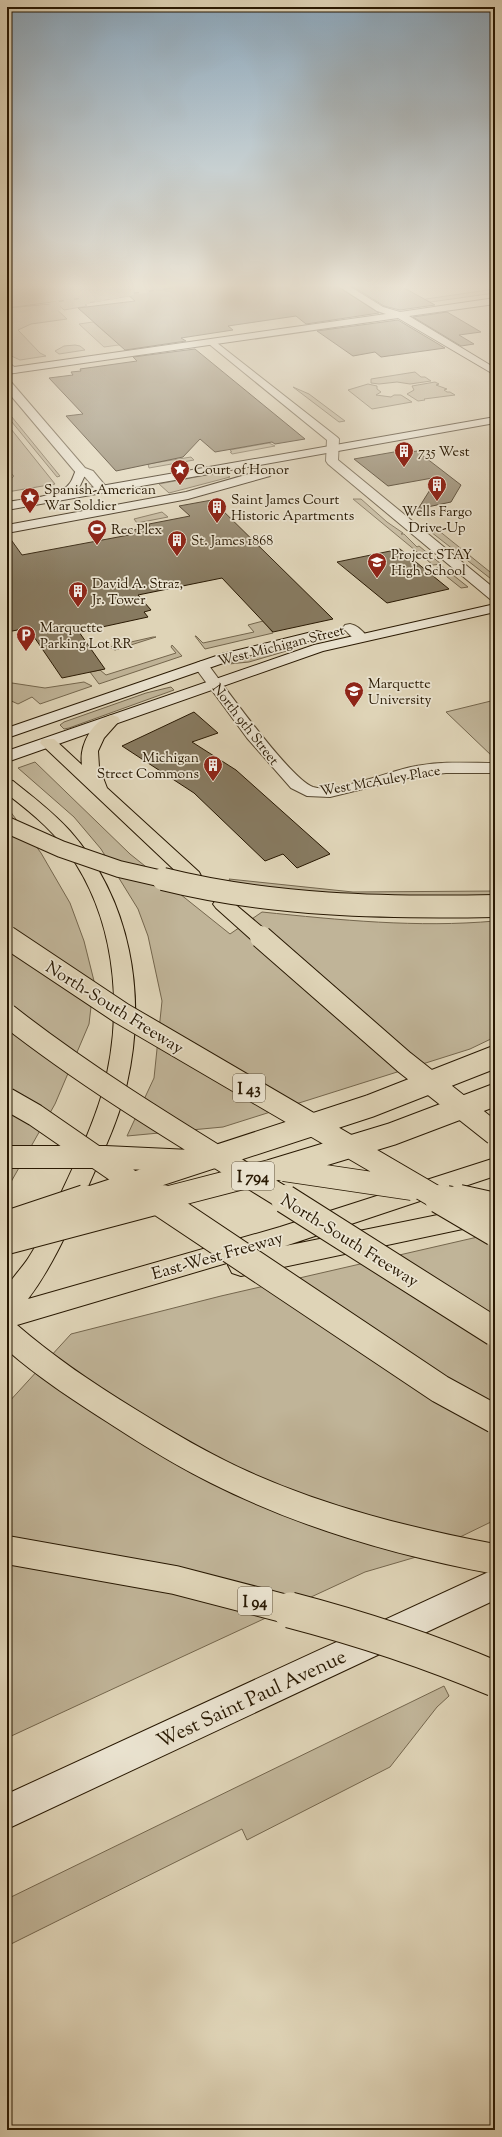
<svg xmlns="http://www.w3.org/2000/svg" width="502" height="2137" viewBox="0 0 502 2137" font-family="'Sorts Mill Goudy',serif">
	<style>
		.green { fill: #c0b498; stroke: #74664d }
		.building { fill: #877a60; stroke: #281802 }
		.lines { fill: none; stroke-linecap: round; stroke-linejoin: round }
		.highway-tunnel { stroke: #baae93; stroke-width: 10; stroke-dasharray: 10 5; stroke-linecap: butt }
		.street-casing { stroke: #56472f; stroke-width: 2 }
		.secondary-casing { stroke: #281802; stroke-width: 2 }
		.highway-casing { stroke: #281802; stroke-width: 2 }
		.street { fill: #eae3d0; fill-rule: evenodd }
		.secondary { fill: #eae3d0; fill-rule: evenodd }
		.highway { fill: #dfd4b7; fill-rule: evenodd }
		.highway-bridge-far3-casing { stroke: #281802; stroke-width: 18; stroke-linecap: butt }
		.highway-bridge-far2-casing { stroke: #281802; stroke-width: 24; stroke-linecap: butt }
		.highway-bridge-far1-casing { stroke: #281802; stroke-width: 30; stroke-linecap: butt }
		.highway-bridge-casing { stroke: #281802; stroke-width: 37; stroke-linecap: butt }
		.highway-bridge-far3 { stroke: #dfd4b7; stroke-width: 16 }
		.highway-bridge-far2 { stroke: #dfd4b7; stroke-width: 22 }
		.highway-bridge-far1 { stroke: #dfd4b7; stroke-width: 28 }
		.highway-bridge { stroke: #dfd4b7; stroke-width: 35 }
		.labels { text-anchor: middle; stroke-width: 3.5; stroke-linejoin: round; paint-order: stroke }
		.far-poi-label { font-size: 14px; fill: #281802; stroke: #eae3d0; text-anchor: start }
		.far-street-label { font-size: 14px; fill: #281802; stroke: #eae3d0 }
		.shield { fill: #eae3d0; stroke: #625540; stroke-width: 1 }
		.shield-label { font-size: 16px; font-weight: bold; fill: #281802 }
		.street-label { font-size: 17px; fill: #281802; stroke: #eae3d0 }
		.near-street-label { font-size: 20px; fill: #281802; stroke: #eae3d0 }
	</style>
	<rect width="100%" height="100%" fill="#dfd4b7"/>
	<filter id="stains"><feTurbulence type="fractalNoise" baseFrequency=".005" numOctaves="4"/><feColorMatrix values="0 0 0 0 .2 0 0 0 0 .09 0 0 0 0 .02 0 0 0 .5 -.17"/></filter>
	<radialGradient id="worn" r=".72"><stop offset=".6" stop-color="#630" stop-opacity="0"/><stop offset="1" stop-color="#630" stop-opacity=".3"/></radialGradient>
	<path class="green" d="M7,284H199L127,294L129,296L88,303L85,305L87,306L64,310L55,302L83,298L7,308Z
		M495,289V293L409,305L426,299Z
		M51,304L67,319L31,324L18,330L40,353L46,356L20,360L7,354V308Z
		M93,322L108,335L136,331L148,341L104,347L79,324Z
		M75,345L80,346L85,350L59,354L55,351L64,346Z
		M415,372L421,377H425L431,381L410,384L397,382L379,384L371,383V379Z
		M435,382L439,384L436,385L447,389L444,390L447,392H450L455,395L424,399L425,400L418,401L407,394L414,390L412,386Z
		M368,384L377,386V389L381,392L376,395L391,397L394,395H401L412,402L372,409L348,390Z
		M293,387L309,394L345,421L339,422Z
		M7,411L60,476L57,477L7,416Z
		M7,424L55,484L7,492V482L14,476L7,471Z
		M269,443L275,446L232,454L230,452H232L230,450Z
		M191,457L194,460L149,468L148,464Z
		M223,472L230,477L169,493L159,484Z
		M353,499H361L387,522L403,533L401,534H404L417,547L419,546L441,564L433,565Z
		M162,512L168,517L137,523L134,519Z
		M438,530L495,576V582L431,532Z
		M443,567L468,587L461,588L436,568Z
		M263,621L273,633L205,649L195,636H196L203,643L254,632L248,625Z
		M153,637H156L115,650L109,647Z
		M172,645L182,656L99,684L90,672L100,670L106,675L176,653L171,647Z
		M288,647L290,650L249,662L229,664L244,657Z
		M84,682L92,686L40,704L32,697L18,704L7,699V689L12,683L45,688Z
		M171,687L174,690L69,728L64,729L60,725L64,722L146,693Z
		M495,700V757H493L446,712Z
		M35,762L130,854L230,934L262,912C339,920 418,928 495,921V1037L470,1049L223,1127L127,1136L154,1078L162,1001L148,936L138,909L101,849L74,817L18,768Z
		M7,807L41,853L70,903L84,941L94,981L89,1024L55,1104L7,1189Z
		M229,879L353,892L495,891V898L391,900L233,885Z
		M495,1233V1520L423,1555L365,1572L7,1738V1404L71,1334L221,1296Z
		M444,1686L449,1696L437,1707L390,1767L247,1840L242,1829L7,1946V1899Z"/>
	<path class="building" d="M168,284H334L379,313L306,324L296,316L228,326L233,330L181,338L186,341L125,350L78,308L135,301L127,294L173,288Z
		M349,284H397L435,305L400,310L384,306Z
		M447,312L481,332L459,335L474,344L461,346L413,317Z
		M398,320L445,348L381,357L375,352L353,356L317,331Z
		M195,349L305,439L275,444L272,442L215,452L200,439L183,457L116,471L66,416L83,414L49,378L73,375L71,372L81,371L80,369L137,361L133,357Z
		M417,451L461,485L451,502L418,509L438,477L388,486L354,459L394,452L397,454Z
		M212,500L333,619L273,632L222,578L138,595L151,610L144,612L148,617L79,632L105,669L62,678L28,628L7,632V534L22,555L129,535L126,531L150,527L149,524L190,516L179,506Z
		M400,549L449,589L387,603L337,562Z
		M194,712L218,733L192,742L236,770L330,854L297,868L283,854L265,861L194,793L122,746Z"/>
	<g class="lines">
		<path class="highway-tunnel" d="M7,320L75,301L166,284"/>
		<g class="street-casing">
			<path id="street" d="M212,339L337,437L339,439L338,460L495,589V600L490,599L328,464L326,461L327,440L209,344L207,342Z
				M7,362L19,370L18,372L14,373L7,370Z
				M7,381L11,382L85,468L93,471L108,489L106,492H98L85,477L77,474L7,391Z
				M350,624C357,625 364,632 368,638L366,641H356L343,628L345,625Z
				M202,661L207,663C224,686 290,779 313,787C335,794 392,770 416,766C442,761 469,763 495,763V773H446L416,776L330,797L307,796L291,788L247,738L194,666L197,663Z"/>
		</g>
		<g class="secondary-casing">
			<path id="secondary" d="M335,284H346L383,307L400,312L495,298V304L409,316L495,368V375L398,318L7,374V368L386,314L377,311Z
				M495,417V423L7,510V502C23,499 61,497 70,483C73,479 74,473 77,468L81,467L87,471L78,490Z
				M266,469L270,470L272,473L270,476L188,499L7,533V525L186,492Z
				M495,604V612L323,651L7,762V751L314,645Z
				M316,631L321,632L323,635L321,638L232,660L7,738V728L222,654Z
				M495,1569V1600L7,1829V1794Z"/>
		</g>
		<g class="highway-casing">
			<path id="highway" d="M112,715L118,717L120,720L104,738L98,751L99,767L107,788L199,872L201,876L199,880L192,882L185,880L40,743L42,739H54L82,765C79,746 92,720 112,715Z
				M7,780L13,781C33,797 53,812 70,831C131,900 147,995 127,1083C120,1117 104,1150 90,1182C71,1223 55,1263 28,1299L280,1227L495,1158V1176L285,1246L482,1206L491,1209L494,1216L491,1223L241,1276L232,1273L228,1265L230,1262L17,1325C54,1357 94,1384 135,1409C172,1432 209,1454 249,1472C327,1507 411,1528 495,1544V1574C397,1556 300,1528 211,1483C178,1467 146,1447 115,1427C78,1403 40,1379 7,1350C7,1339 5,1294 7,1288C12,1277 23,1267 29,1257C40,1240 48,1221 57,1202C73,1167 91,1131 102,1094C123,1019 118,931 76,864C59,835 33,814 7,794Z
				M223,898L230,900L268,932L271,937L268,942L261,944L254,942L216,908L213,904L216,900Z"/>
		</g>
		<use href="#street" class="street"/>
		<use href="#secondary" class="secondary"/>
		<use href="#highway" class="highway"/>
		<g class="highway-bridge-far3-casing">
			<path id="highway-bridge-far3" d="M7,825L61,849L119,869L167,880"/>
		</g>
		<g class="highway-bridge-far2-casing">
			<path id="highway-bridge-far2" d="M163,879C271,906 384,908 495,906
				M7,937L121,1013L441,1200
				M261,937L404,1062L495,1134
				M7,1015C95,1084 192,1141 287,1200
				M7,1099L35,1115L158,1200
				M7,1157H105L190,1161
				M284,1170L412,1189
				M447,1197L463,1200
				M82,1200L370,1106L495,1057
				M158,1200L270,1171L392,1134L495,1095"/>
		</g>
		<g class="highway-bridge-far1-casing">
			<path id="highway-bridge-far1" d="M156,1199L440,1389L495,1419
				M285,1199L495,1332
				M439,1199L495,1232
				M459,1199L495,1207
				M7,1225L85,1199
				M7,1240L162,1199
				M7,1550L175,1580L294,1611"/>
		</g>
		<g class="highway-bridge-casing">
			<path id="highway-bridge" d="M290,1610C359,1628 429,1651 495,1679"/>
		</g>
		<use href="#highway-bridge-far3" class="highway-bridge-far3"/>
		<use href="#highway-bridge-far2" class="highway-bridge-far2"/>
		<use href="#highway-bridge-far1" class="highway-bridge-far1"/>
		<use href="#highway-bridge" class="highway-bridge"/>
	</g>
	<linearGradient id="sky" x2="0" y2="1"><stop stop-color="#8ba7bc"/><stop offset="0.49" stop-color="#f1ecdf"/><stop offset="1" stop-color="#f1ecdf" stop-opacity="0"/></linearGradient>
	<rect width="502" height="583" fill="url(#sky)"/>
	<defs>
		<g id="building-pin" transform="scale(1)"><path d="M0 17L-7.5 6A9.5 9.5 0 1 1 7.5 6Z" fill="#8f2418" stroke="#eae3d0"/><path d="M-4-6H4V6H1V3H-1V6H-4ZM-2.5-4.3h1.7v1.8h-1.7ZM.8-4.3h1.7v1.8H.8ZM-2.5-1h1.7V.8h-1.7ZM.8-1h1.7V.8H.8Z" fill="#fff"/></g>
		<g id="sight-pin" transform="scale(1)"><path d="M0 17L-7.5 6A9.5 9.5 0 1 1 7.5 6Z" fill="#8f2418" stroke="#eae3d0"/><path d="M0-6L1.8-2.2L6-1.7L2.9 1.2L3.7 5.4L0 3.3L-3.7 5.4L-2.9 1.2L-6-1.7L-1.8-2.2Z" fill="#fff"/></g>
		<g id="stadium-pin" transform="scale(1)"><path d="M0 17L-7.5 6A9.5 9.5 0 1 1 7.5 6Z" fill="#8f2418" stroke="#eae3d0"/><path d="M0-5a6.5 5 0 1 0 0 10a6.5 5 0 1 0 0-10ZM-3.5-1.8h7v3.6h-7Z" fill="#fff"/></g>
		<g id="school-pin" transform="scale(1)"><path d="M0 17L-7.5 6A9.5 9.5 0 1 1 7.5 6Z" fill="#8f2418" stroke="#eae3d0"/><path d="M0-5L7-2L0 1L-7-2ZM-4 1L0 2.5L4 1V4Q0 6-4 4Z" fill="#fff"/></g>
		<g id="parking-pin" transform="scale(1)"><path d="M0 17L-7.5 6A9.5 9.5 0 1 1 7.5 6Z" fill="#8f2418" stroke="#eae3d0"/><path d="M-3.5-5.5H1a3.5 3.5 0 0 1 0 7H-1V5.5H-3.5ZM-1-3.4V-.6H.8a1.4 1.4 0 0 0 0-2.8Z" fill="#fff"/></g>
		<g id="university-pin" transform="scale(1)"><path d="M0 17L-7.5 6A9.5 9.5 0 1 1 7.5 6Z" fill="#8f2418" stroke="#eae3d0"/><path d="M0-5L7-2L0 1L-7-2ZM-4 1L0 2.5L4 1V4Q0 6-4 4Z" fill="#fff"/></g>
	</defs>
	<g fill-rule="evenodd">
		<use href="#building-pin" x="404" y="451"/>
		<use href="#sight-pin" x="180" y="469"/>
		<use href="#building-pin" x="437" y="485"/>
		<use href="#sight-pin" x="30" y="497"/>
		<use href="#building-pin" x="217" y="507"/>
		<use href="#stadium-pin" x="97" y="529"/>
		<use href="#building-pin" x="177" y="540"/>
		<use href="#school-pin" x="377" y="562"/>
		<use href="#building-pin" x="78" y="591"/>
		<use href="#parking-pin" x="26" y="635"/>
		<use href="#university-pin" x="354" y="691"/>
		<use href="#building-pin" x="213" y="765"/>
	</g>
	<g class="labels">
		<g class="far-poi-label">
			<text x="418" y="456">735 West</text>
			<text x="194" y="474">Court of Honor</text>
			<text x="44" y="494">Spanish-American<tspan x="44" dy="16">War Soldier</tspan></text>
			<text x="231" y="504">Saint James Court<tspan x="231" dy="16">Historic Apartments</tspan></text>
			<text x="437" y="516" text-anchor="middle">Wells Fargo<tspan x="437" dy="16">Drive-Up</tspan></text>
			<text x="111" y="534">Rec Plex</text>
			<text x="191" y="545">St. James 1868</text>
			<text x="391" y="559">Project STAY<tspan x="391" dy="16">High School</tspan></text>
			<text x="92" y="588">David A. Straz,<tspan x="92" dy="16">Jr. Tower</tspan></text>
			<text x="40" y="632">Marquette<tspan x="40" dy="16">Parking Lot RR</tspan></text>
			<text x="368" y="688">Marquette<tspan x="368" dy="16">University</tspan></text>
			<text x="199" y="762" text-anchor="end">Michigan<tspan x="199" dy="16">Street Commons</tspan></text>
		</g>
		<g class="far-street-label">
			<text transform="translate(281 645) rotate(-14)" y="5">West Michigan Street</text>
			<text transform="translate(246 724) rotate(52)" y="5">North 9th Street</text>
			<text transform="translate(380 780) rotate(-10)" y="5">West McAuley Place</text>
		</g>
		<g class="shield">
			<rect x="233" y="1074" width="32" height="28" rx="3"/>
			<rect x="232" y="1162" width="42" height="28" rx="3"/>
			<rect x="238" y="1587" width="34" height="28" rx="3"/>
		</g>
		<g class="shield-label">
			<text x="249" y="1094">I 43</text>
			<text x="253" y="1182">I 794</text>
			<text x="255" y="1607">I 94</text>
		</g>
		<g class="street-label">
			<text transform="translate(115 1007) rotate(32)" y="6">North-South Freeway</text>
			<text transform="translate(350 1240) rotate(32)" y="6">North-South Freeway</text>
			<text transform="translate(217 1255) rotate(-16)" y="6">East-West Freeway</text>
		</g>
		<g class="near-street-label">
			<text transform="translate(251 1698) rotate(-25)" y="7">West Saint Paul Avenue</text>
		</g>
	</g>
	<rect width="502" height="2137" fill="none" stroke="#dfd4b7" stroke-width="24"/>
	<rect x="8" y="8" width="486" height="2121" fill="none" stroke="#281802" stroke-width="2"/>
	<rect x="12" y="12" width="478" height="2113" fill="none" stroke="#281802"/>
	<rect width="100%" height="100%" filter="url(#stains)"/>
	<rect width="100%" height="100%" fill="url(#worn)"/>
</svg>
